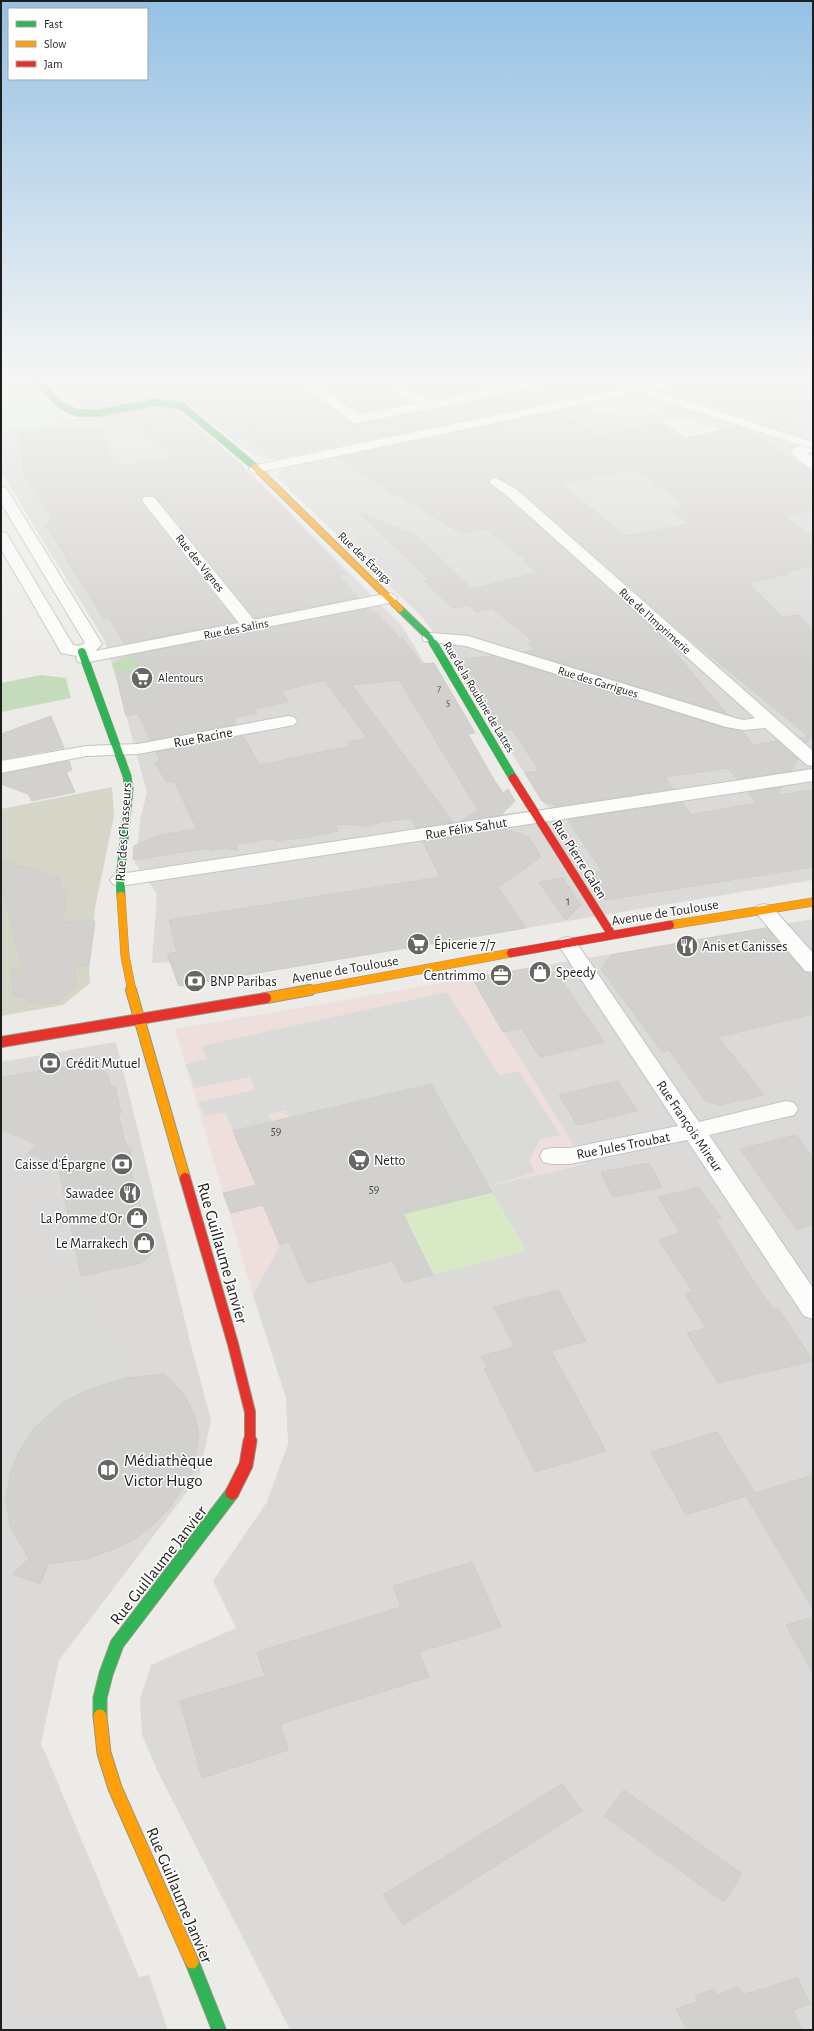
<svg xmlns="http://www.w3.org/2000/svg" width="814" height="2031" viewBox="0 0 814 2031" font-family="'Alegreya Sans',sans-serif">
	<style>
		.residential { fill: #dbdad8 }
		.commercial { fill: #eedfdc }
		.education { fill: #f5f6e2 }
		.religious { fill: #dadad8 }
		.construction { fill: #d5d6c8 }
		.grass { fill: #d7eac5 }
		.forest { fill: #c5dcbc }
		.park { fill: #d4f3d6 }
		.building { fill: #d3d1ce; stroke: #cfcdc8; fill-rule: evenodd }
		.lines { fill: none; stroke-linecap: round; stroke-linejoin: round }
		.street-casing { stroke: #c5c4c3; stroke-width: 2 }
		.fast-far2-casing { stroke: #93967e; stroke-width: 8 }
		.fast-far1-casing { stroke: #93967e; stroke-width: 9 }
		.fast-casing { stroke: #93967e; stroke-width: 15 }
		.slow-far3-casing { stroke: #93967e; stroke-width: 8 }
		.slow-far2-casing { stroke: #93967e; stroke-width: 9 }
		.slow-far1-casing { stroke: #93967e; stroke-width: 12 }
		.slow-casing { stroke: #93967e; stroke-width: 15 }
		.jam-far2-casing { stroke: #93967e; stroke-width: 9 }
		.jam-far1-casing { stroke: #93967e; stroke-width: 12 }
		.jam-casing { stroke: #93967e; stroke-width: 15 }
		.street { fill: #fcfcfb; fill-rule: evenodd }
		.fast-far2 { stroke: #30b455; stroke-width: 6 }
		.fast-far1 { stroke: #30b455; stroke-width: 8 }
		.fast { stroke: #30b455; stroke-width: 13 }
		.slow-far3 { stroke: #ff9f0a; stroke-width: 6 }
		.slow-far2 { stroke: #ff9f0a; stroke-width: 8 }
		.slow-far1 { stroke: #ff9f0a; stroke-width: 10 }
		.slow { stroke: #ff9f0a; stroke-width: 13 }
		.jam-far2 { stroke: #e5322d; stroke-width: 8 }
		.jam-far1 { stroke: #e5322d; stroke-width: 10 }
		.jam { stroke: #e5322d; stroke-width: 13 }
		.tram { stroke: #cacac9; stroke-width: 1 }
		.labels { text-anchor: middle; stroke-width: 3; stroke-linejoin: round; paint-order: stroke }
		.far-number-label { font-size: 10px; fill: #4b4b4a }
		.far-street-label { font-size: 12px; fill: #1e1e1e; stroke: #fff }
		.far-poi-label { font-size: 12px; fill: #1e1e1e; stroke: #fff; text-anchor: start }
		.number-label { font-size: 12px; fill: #4b4b4a }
		.street-label { font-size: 14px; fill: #1e1e1e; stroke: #fff }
		.poi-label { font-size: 14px; fill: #1e1e1e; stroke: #fff; text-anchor: start }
		.near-street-label { font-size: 17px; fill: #1e1e1e; stroke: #fff }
		.near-poi-label { font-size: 17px; fill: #1e1e1e; stroke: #fff; text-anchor: start }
	</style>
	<rect width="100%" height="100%" fill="#ecebe7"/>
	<path class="residential" d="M46,380H813V880L178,986L171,962L152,963L157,894L135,863L141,815L147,793L115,674L104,639L35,528L1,470L2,431L22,429L151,405L173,407L253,475L402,626L510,806L502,814L549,808L542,801L450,655L422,617L276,476L284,466L577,404L594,411L619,415H646L664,412L623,388L276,459L254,456L178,393L94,409L74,406Z
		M813,919V2030H290L158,1772L142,1735L140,1699L151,1665L236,1628L213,1581L267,1502L288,1444L286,1398L253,1295L280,1245L492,1191L489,1186L585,1164L484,1000L472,978Z
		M116,1042L191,1345L211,1420L199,1476L59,1660L41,1743L139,1977L149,1975L168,2030H1V1062Z"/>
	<path class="commercial" d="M472,978L484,1000L585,1164L489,1186L492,1192L280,1245L253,1295L175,1029Z"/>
	<path class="education" d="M680,417L721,430L624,450L599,435Z"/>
	<path class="religious" d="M447,992L499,1075L519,1071L560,1135L540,1139L529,1161L535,1172L489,1186L430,1085L289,1117L285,1110L269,1114L272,1122L233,1131L225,1112L204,1116L199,1102L255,1090L250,1077L195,1088L186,1064L206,1059L202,1046Z
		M71,1294L122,1361L127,1372L64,1402L34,1428L12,1462L1,1468V1312Z"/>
	<path class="construction" d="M112,787L114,816L95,908L89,965L90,983L63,1005L1,1016V809Z"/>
	<path class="grass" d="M682,383L686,390L682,397L657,390Z
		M625,397L645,405C628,410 615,408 599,402Z
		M492,1192L527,1251L433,1275L403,1214Z"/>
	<path class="forest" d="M190,643L195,651L172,662L115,674L112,664L125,656Z
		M41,675L66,678L71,698L1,712V683Z"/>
	<path class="park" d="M26,381L66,421L22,429L2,431L1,383Z"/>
	<path class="building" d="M56,380H187L205,394L277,380H296L351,423L357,424L527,391L546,403L274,459L243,434L236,442L187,402L169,397L154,396L87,408Z
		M313,380H361L398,405L359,413Z
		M751,380H788L813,390V408L783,423L713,401Z
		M163,408L176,410L243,466H242L244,469H242L284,508L345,574L338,575L359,598L255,618L155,496H144L141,499L143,504L236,622L125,644L109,618L104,619L91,599L65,556H66L46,526L51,525L48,520L53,519L24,475L20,433L99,428L115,467L173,458L132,420L109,428L99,419L148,409Z
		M559,411L598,436L660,422L685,438L737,427L746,430L813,473V505L804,508L809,511L785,517L813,536V566L785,572L789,574L749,583L782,617L799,615L813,631V740L810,737L807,743L800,738L809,737L666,619L517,488L496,477L490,478L488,483L505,496L661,636L727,714L524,652L535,650L528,643L533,641L492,608L476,612L468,605L453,608L424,581L429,580L360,513L414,534L472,589L538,572L524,562L528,561L485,529L462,534L336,458ZM631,470H637L685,505L671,510L690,524L625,536L561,484Z
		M369,608L373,613H377L400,639L402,638L422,664L434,663L475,733L468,734L493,778L503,793L508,789L515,801L501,815L461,821L478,810L399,680L352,685L453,822L416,828L411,818L381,822L371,826L335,824L338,831L309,837L275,841L274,838L237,844L238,851L225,848L210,851L209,848L133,860L134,846L157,836L197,829L174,781L166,782L155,762L160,761L156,752L243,736L260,765L350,746L347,742L367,738L324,680L281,691L288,702L254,709L257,713L233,718L236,724L150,740L138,713L126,716L116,674L140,669L132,655Z
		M492,656L726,728L742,731L753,745L778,741L798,759L791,771L737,779L728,768L665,777L673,789L559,806L542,801L525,773L539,771L512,729L496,731L453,660Z
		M51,716L64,748L1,759V734Z
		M69,761L72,770L66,772L75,792L32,801L28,794L1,784V774Z
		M782,787L778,795L813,790V867L605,900L597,888L595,890L585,874L602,871L568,820L682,802L691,815L756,803L748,792Z
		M504,829L529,837L541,857L498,887L526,928L179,986L167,954L177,952L169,920L440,877L423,842Z
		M1,859L19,867L20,866L49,874V877H60L59,889H67L63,922L95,921L89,965L74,966L77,986L57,1002L40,1005L14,994L10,967L24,972L1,884Z
		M563,878L581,905L566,920L539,882Z
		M767,928L804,972L809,973L813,977V1014L718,1037L764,1095L720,1105L706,1101L669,1050L662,1052L601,969L611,955Z
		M535,967L558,975L604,1042L540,1057L521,1028L503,1032L472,978Z
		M84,1065L90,1067L102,1066L104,1073L108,1074L111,1087L115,1086L121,1113L118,1114L125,1142L132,1150L128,1159L152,1252L149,1257L141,1263L81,1276L58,1166L28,1153L38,1145L1,1129V1078L63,1066L65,1069Z
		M618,1081L637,1111L577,1125L559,1095Z
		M431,1084L492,1192L403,1214L433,1275L404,1283L393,1261L307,1283L289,1242L280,1245L263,1205L231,1213L223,1193L256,1185L233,1131Z
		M796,1135L813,1158V1224L797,1230L740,1149Z
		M649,1163L662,1187L613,1197L601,1172Z
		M699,1187L721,1218L715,1219L751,1277L774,1310L778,1308L813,1361L718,1383L687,1333L706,1328L685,1294L693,1292L659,1240L680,1232L658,1197Z
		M558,1290L586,1341L551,1351L606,1451L535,1472L484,1369L488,1368L481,1356L514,1347L494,1307Z
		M164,1374L172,1381L186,1398L195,1417L199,1433L193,1472L171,1506L154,1524L135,1539L114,1549L86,1559L48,1564L40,1584L12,1574L29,1559L10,1526L6,1499L10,1473L19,1452L34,1428L64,1402L90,1389L126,1378Z
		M717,1432L755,1493L753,1494L813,1475V1609L746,1496L686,1515L651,1452Z
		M472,1562L501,1627L419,1652L429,1677L280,1724L288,1750L202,1778L180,1701L265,1676L257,1652L401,1607L393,1586Z
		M813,1617V1673L786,1625Z
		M562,1784L582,1811L403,1925L383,1895Z
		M624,1790L742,1874L724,1902L604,1816Z
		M797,1977L810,2004L793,2010L802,2030H687L676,2009L697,2002L695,1996L714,1989L717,1995L738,1987L743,1995L761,1989L762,1990Z"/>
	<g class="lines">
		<g class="street-casing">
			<path id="street" d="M200,380H249L247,383L228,387L202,383Z
				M297,380H311L359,415L417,403L411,402L381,380H395L420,396L436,400L536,380H560L554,384L357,423L352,422Z
				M665,380H688L686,383L653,390L813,442V451L806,453L813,458V468L808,467L792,454L791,451L793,448L800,446L637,393L256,473L251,472L249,469L251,466L256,465Z
				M496,478L516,489L813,751V766L807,765L765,728L744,730L726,727L466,646L424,641L422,638L424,635L430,633L468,636L735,718L744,720L755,718L506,495L489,482L491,479Z
				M1,487L6,488L8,491L102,644L95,651L239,623L144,503L142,500L144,497H154L254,620L389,593L395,595L397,598L395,601L389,603L84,663L78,662L76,658L77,656L61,653L59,649L1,549V532L6,533L8,536L73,645L79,646L85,643L1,503Z
				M288,716L294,717L297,721L294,725L138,754L86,756L1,773V761L86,746L138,744Z
				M813,769V781L120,886L113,884L110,880L113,876L120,874Z
				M764,904L771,906L813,953V972L805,971L757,914L754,910L757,906Z
				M567,937L574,939L699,1122L786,1101L794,1103L798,1109L794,1115L709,1135L813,1288V1319L804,1316L687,1140L570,1164H552L543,1162L540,1156L543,1150L552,1148H570L678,1126L557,943L560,939Z"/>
		</g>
		<g class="fast-far2-casing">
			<path id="fast-far2" d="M37,380L59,404L77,413H99L155,402L182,406L255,467
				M400,609L430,638L434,645"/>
		</g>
		<g class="fast-far1-casing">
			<path id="fast-far1" d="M434,644L513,778
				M82,652L127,776L129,789L120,880L121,896"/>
		</g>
		<g class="fast-casing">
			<path id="fast" d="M100,1716V1698L106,1674L117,1644L232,1493
				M192,1962L219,2030"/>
		</g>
		<g class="slow-far3-casing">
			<path id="slow-far3" d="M255,467L400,609"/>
		</g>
		<g class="slow-far2-casing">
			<path id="slow-far2" d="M121,896L125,956L132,991
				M670,925L813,902
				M305,991L511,953"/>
		</g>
		<g class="slow-far1-casing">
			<path id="slow-far1" d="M131,990L185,1178
				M266,998L310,990"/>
		</g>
		<g class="slow-casing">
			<path id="slow" d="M100,1716L104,1753L115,1788L192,1962"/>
		</g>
		<g class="jam-far2-casing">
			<path id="jam-far2" d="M513,778L612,935
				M511,953L670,925"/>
		</g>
		<g class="jam-far1-casing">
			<path id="jam-far1" d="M1,1042L266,998
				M185,1178L233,1344L250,1412V1442"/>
		</g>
		<g class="jam-casing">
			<path id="jam" d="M232,1493L246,1465L250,1441"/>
		</g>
		<use href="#street" class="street"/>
		<use href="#fast-far2" class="fast-far2"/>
		<use href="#fast-far1" class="fast-far1"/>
		<use href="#fast" class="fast"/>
		<use href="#slow-far3" class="slow-far3"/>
		<use href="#slow-far2" class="slow-far2"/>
		<use href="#slow-far1" class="slow-far1"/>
		<use href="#slow" class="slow"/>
		<use href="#jam-far2" class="jam-far2"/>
		<use href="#jam-far1" class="jam-far1"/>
		<use href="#jam" class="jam"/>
		<path class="tram" d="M610,380L635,392L813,449"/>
	</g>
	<linearGradient id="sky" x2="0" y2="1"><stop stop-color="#95c1e5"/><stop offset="0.57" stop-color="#f6f6f4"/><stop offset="1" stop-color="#f6f6f4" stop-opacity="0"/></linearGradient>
	<rect width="814" height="664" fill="url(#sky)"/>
	<defs>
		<g id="supermarket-disc" transform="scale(1.15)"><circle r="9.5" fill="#666664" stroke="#fff"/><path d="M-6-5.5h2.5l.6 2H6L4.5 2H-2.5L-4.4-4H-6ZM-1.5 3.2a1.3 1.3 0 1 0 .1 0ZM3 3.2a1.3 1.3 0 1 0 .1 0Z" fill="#fff"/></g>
		<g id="restaurant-disc" transform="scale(1.15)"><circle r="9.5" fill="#666664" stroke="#fff"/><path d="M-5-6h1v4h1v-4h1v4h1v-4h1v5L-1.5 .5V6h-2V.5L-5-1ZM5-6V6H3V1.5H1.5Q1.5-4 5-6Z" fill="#fff"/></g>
		<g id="shop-disc" transform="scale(1.15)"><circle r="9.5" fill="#666664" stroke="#fff"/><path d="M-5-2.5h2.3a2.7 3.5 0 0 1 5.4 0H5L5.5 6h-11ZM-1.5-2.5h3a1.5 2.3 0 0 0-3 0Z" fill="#fff"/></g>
		<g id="office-disc" transform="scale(1.15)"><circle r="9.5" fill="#666664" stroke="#fff"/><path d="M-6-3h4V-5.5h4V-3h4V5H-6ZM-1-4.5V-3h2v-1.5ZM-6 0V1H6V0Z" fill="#fff"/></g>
		<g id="bank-disc" transform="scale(1.15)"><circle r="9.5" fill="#666664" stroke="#fff"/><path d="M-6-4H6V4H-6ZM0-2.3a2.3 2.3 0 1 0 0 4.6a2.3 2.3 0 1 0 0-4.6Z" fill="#fff"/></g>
		<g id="library-disc" transform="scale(1.15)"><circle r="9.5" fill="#666664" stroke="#fff"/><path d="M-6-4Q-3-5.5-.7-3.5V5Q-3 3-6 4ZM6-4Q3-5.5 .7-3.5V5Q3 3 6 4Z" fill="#fff"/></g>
	</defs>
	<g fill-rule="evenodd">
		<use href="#supermarket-disc" x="142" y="678"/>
		<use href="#supermarket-disc" x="418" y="944"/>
		<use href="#restaurant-disc" x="687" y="946"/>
		<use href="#shop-disc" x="540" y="972"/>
		<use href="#office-disc" x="501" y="975"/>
		<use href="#bank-disc" x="195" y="981"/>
		<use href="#bank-disc" x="50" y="1063"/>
		<use href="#supermarket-disc" x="359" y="1160"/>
		<use href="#bank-disc" x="122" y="1164"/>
		<use href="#restaurant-disc" x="130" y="1193"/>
		<use href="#shop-disc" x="137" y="1218"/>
		<use href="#shop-disc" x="144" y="1243"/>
		<use href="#library-disc" x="108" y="1470"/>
	</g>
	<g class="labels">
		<g class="far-number-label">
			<text x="439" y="692">7</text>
			<text x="448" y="706">5</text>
		</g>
		<g class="far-street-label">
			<text transform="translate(365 558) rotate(44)" y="4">Rue des Étangs</text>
			<text transform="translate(200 563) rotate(51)" y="4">Rue des Vignes</text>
			<text transform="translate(655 621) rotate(42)" y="4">Rue de l'Imprimerie</text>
			<text transform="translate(236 629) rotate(-11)" y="4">Rue des Salins</text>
			<text transform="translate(598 682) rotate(17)" y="4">Rue des Garrigues</text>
			<text transform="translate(479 697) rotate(59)" y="4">Rue de la Roubine de Lattes</text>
		</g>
		<g class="far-poi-label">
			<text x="158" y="682">Alentours</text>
		</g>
		<g class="number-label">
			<text x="568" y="905">1</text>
			<text x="276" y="1135">59</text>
			<text x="374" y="1193">59</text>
		</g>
		<g class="street-label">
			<text transform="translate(203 737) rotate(-11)" y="5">Rue Racine</text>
			<text transform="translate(466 828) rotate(-9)" y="5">Rue Félix Sahut</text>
			<text transform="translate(123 832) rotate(-86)" y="5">Rue des Chasseurs</text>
			<text transform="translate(580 859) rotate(58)" y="5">Rue Pierre Galen</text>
			<text transform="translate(665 912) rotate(-9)" y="5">Avenue de Toulouse</text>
			<text transform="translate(345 969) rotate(-10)" y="5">Avenue de Toulouse</text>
			<text transform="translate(690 1126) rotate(56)" y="5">Rue François Mireur</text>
			<text transform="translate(623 1145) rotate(-11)" y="5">Rue Jules Troubat</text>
		</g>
		<g class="poi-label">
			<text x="434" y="949">Épicerie 7/7</text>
			<text x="702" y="951">Anis et Canisses</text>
			<text x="556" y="977">Speedy</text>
			<text x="486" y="980" text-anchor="end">Centrimmo</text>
			<text x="210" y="986">BNP Paribas</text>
			<text x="66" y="1068">Crédit Mutuel</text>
			<text x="374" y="1165">Netto</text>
			<text x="106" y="1169" text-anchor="end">Caisse d'Épargne</text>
			<text x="114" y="1198" text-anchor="end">Sawadee</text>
			<text x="122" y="1223" text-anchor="end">La Pomme d'Or</text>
			<text x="128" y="1248" text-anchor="end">Le Marrakech</text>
		</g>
		<g class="near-street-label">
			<text transform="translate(223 1253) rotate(74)" y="6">Rue Guillaume Janvier</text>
			<text transform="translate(158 1565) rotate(-52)" y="6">Rue Guillaume Janvier</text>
			<text transform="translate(180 1895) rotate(67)" y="6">Rue Guillaume Janvier</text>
		</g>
		<g class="near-poi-label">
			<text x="124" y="1466">Médiathèque<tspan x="124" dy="20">Victor Hugo</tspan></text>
		</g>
	</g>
	<rect width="814" height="2031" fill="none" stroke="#1e1e1e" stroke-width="4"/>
	<rect x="8" y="8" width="140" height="72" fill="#ffffff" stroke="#a5a5a5"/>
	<rect x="16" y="21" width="20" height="6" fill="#30b455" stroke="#a5a5a5"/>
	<text x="44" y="28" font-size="12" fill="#1e1e1e">Fast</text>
	<rect x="16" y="41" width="20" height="6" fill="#ff9f0a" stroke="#a5a5a5"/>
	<text x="44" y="48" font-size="12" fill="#1e1e1e">Slow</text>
	<rect x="16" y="61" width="20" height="6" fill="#e5322d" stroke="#a5a5a5"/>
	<text x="44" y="68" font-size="12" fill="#1e1e1e">Jam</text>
</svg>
